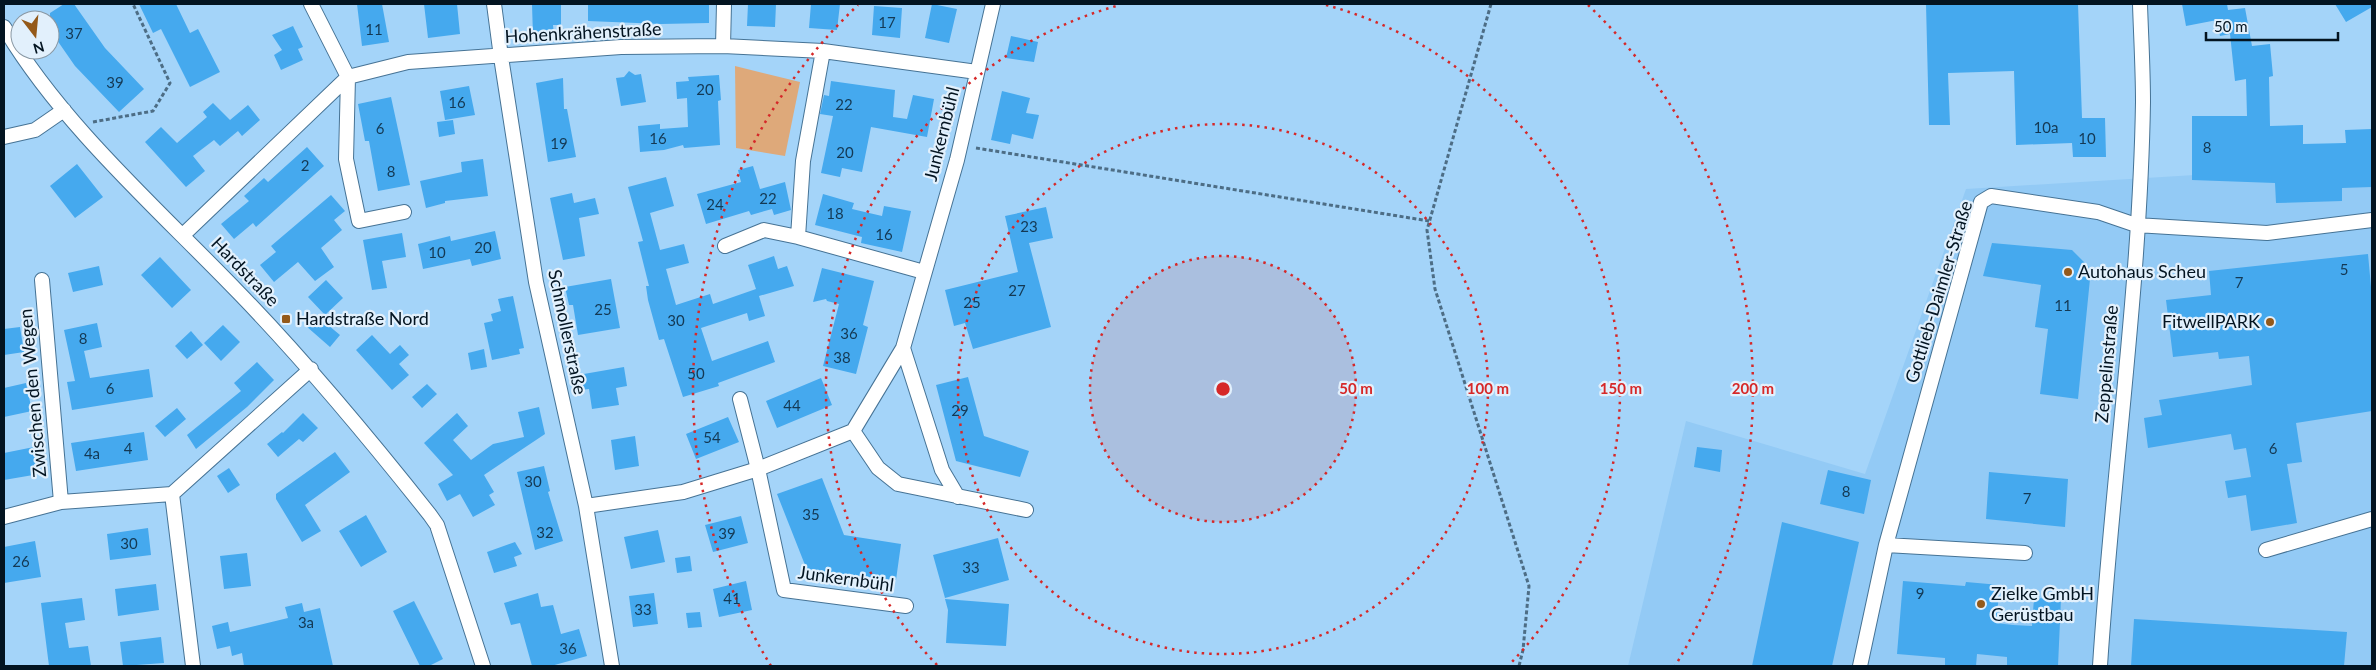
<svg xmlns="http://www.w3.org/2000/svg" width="2376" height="670" viewBox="0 0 2376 670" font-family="Lato,sans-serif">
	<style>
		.built { fill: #93caf5 }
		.green { fill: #dea97a }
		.building { fill: #45a9ee }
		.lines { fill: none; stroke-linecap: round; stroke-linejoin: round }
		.minor-casing { stroke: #467395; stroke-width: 16 }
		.path { stroke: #4d6d85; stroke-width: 3; stroke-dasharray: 4 2.5; stroke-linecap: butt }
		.minor { stroke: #fff; stroke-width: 14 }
		.ring { fill: none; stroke: #d62828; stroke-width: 2.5; stroke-dasharray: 2.5 5 }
		.poi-dot { fill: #945919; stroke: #e2f0fc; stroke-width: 2 }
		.labels { text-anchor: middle; stroke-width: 4.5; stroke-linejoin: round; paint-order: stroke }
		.number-label { font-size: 15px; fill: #143954 }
		.street-label { font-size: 18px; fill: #031421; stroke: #e2f0fc }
		.poi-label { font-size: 18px; fill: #031421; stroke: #e2f0fc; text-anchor: start }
		.centre { fill: #d62828; stroke: #e2f0fc; stroke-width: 2.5 }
		.ring-label { font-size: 15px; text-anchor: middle; font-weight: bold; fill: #d62828; stroke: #e2f0fc; stroke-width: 4.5; stroke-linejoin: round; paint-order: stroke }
	</style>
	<rect width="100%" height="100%" fill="#a4d4f9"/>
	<path class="built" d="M2372,164V666H1628L1686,421L1865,474L1966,189Z"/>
	<path class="green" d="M735,66L800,82L785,156L736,148Z"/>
	<path class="building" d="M64,4H74L105,48L144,89L119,112L75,66L50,30V13Z
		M139,4H176L190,33L198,29L220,72L190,87L161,29L153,33Z
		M357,4H382L389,42L362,46Z
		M424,4H457L460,34L428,38Z
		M532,4H561V25H553L554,35L533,36Z
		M588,4H709V23L661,24L588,21Z
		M748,4H776L775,27L747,26Z
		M811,4H840L837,30L809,28Z
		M932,4L957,9L949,43L925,38Z
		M1926,4H2078L2082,118H2105L2106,157H2073L2072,143L2016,145L2014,71L1948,73L1950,125H1929Z
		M2182,4H2227L2228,10L2245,8L2252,46L2270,44L2273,76L2269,77L2270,126L2303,125V144L2346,143L2345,130L2372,129V187L2342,188V201L2276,203L2275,183L2192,180V116H2247L2246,79L2235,81L2230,34L2220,36L2217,20L2186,26Z
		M2335,4H2372V7L2346,22Z
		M874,6L902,8L900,38L872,35Z
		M293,26L303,47L298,49L303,60L281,70L274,55L282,50L272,35Z
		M1011,36L1038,42L1034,62L1006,58Z
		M629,71L635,75L641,74L646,102L621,106L616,78L624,77Z
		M719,75L721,100L718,101L720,145L684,148L683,145L664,150L640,152L638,126L660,124V129L688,127L687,98L677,99L676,82L689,81L688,77Z
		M563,78L564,109H567L576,157L548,162L536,83Z
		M831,81L895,90L893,117L907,119L913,95L934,99L927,137L871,127L862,172L842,168L840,177L821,173L833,116L820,114L824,95L829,96Z
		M469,86L475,115L445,120L440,91Z
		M1002,91L1030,98L1026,113L1039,115L1033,139L1012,134L1010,144L991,140Z
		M391,97L410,185L378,191L369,141H365L358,104Z
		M213,103L230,120L248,105L260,120L242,136L238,131L220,146L214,140L193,156L205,171L186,187L145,142L161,127L177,143L207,117L203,112Z
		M453,120L455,134L439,137L437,122Z
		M307,147L324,166L256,227L253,223L234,239L221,224L249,201L244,196L264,178L268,182Z
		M483,159L488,196L445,201V203L426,208L420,181L462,172L461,162Z
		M77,164L103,197L75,218L50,186Z
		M753,166L760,189L785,182L791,210L774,215L772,209L751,215L749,211L706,224L697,194L741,182L738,170Z
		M666,177L674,206L650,213L660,250L684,244L689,263L666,269L676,305L710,294L713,304L756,289L748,265L774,256L778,269L787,266L794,286L759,296L765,316L749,321L747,313L701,328L712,361L768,341L775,362L718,383L719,386L683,397L664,339L659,340L648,300L646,286H649L638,242L643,241L628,187Z
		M572,193L574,203L595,198L599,214L579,218L585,256L563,260L550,198Z
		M823,194L854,203L852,209L882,216L884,206L911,211L902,252L861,243L862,237L815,225Z
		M331,195L345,211L334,220L342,230L321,248L334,267L315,281L298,262L274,282L260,265L276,252L271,246Z
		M1046,207L1053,238L1029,243L1051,327L973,349L965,323L954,326L945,290L1018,272L1005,216Z
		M495,231L501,259L472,266L470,259L423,269L418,244L450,236L451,241Z
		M402,233L406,257L382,261L387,288L372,290L363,240Z
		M1992,243L2072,250L2091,269L2078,399L2040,394L2048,329L2035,327L2041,285L1983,276Z
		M2368,254L2372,298V411L2296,423L2302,462L2287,464L2297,523L2251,531L2246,495L2228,498L2225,481L2251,477L2246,448L2234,450L2231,434L2148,448L2144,418L2162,415L2159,400L2252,385L2249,356L2219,359L2218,352L2173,357L2166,300L2211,295L2209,271Z
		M160,257L191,290L172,308L141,275Z
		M99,266L103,285L73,292L68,273Z
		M822,268L874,281L863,325L868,327L856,374L823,366L839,304L827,301L826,299L813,302Z
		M611,279L620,328L578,335L573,305H569L565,287Z
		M326,280L343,298L325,315L308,297Z
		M513,296L524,348L519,349L520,354L492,360L484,323L493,321L491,314L501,311L498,299Z
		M316,315L340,335L330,347L306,326Z
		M97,323L102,347L84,351L90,378L149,369L153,397L72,410L67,382L75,381L64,330Z
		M223,325L240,342L221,361L204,343Z
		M20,327L24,352L4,355V329Z
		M191,331L203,345L187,359L175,346Z
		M372,335L390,354L400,345L409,355L399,364L409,375L392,390L356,350Z
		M484,349L487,367L471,370L468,353Z
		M257,362L274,380L247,407L196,449L187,435L241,391L234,383Z
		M624,367L627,386L616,388L619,405L592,409L589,389L580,390L578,375Z
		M968,377L984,436L1029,451L1020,477L956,461L936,385Z
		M821,378L832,405L777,428L766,401Z
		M26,383L32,411L4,417V388Z
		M427,384L437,394L422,408L412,397Z
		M539,407L545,434L484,475L494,492L489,495L495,505L473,517L460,494L447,501L438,484L453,475L424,443L457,413L468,426L453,440L471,460L493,444L524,437L518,412Z
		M177,408L186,419L165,437L155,426Z
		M303,413L318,428L303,442L299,439L278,457L267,444L282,432L283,433Z
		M728,417L739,442L696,459L686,434Z
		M144,432L148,460L76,471L71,443Z
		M635,436L639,466L615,470L611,440Z
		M34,447L39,474L4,480V453Z
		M1697,447L1722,450L1720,472L1694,467Z
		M335,452L350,472L305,505L321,531L302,542L276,499V494Z
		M544,466L550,491L548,492L563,541L535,550L517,472Z
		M229,468L240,485L228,493L217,476Z
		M1828,470L1871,480L1864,514L1820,504Z
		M1989,472L2068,479L2065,527L1986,519Z
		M822,478L844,535L901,544L896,580L807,570L777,494Z
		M366,515L387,552L361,567L339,531Z
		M741,516L748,543L713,552L705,525Z
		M1782,522L1859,542L1832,666H1752Z
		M148,528L151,555L110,560L107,534Z
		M658,530L665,562L631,569L624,537Z
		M998,538L1009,580L945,598L933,555Z
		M35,541L41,577L4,583V547Z
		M515,542L522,554L514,557L517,566L494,573L487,552Z
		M247,553L251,586L224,589L220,556Z
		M690,556L692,571L677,573L675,558Z
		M746,581L752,610L719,617L713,589Z
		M1903,581L1965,586L1966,582L2000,585L1996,623L2013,625L2032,626L2034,598L2061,599L2058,666H2007V657L1977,654L1976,666H1945V658L1897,654Z
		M156,584L159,610L118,616L115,589Z
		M538,593L541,607L553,605L561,634L579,629L587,656L551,666H532L520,623L511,625L504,603Z
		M654,593L658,624L633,627L629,596Z
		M82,598L85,620L65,623L69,648L88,646L91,666H49L41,603Z
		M945,599L1009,604L1006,646L946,643L948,610Z
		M414,601L443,659L429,666H420L393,611Z
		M302,603L304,612L320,608L333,666H244L242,653L232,656L230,646L217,649L212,626L228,622L230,632L288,618L285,607Z
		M700,612L702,627L688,628L686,613Z
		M2134,619L2347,632L2344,666H2131Z
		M161,637L164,663L123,666L120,642Z"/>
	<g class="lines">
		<g class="minor-casing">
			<path id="minor" d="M311,4L348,77L346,159L359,221L404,212
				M494,4L501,57L536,282L586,506L612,666
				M4,27C62,125 159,210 238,292C307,363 369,438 430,515L437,525L483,666
				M723,46L724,4
				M4,137L35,130L64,110
				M183,235L348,77L408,62L621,47L723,46L823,51L977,72
				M798,237L803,161L823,51
				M725,246L764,230L798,237L924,272
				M42,280L61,502L172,494L311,369
				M903,348L942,470L958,497
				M740,399L758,469L784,590L906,606
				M853,431L878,468L898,484L1026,510
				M172,494L193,666
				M586,506L683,492L758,469L853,431L903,348L957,160L993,4
				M4,517L61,502
				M1886,545L2025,553
				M2266,550L2372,519
				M1860,666L1886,545L1981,202L1991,196L2098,212L2136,225L2267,233L2372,220
				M2100,666C2112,478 2140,291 2143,102C2143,69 2141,36 2140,4"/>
		</g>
		<path class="path" d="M1491,4L1427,230L1435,289L1529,586L1523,650L1519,666
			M93,122L153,111L170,83L133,4
			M976,148L1429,221"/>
		<use href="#minor" class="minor"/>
	</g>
	<circle cx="1223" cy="389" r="133" fill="#d62828" fill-opacity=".12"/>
	<g class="ring">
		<circle cx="1223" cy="389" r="133"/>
		<circle cx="1223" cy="389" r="265"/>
		<path d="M937 665A398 398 0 0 1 1120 5M1326 5A398 398 0 0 1 1509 665"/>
		<path d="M771 666A530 530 0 0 1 858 5M1588 5A530 530 0 0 1 1675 666"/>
	</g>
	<g class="poi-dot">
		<circle cx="2068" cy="272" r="5"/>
		<rect x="281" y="314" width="10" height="10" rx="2.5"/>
		<circle cx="2270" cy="322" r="5"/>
		<circle cx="1981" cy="604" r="5"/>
	</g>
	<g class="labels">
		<g class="number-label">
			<text x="887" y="28">17</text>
			<text x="374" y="35">11</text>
			<text x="74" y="39">37</text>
			<text x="115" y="88">39</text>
			<text x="705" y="95">20</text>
			<text x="457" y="108">16</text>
			<text x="844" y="110">22</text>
			<text x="2046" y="133">10a</text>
			<text x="380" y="134">6</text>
			<text x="658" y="144">16</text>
			<text x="2087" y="144">10</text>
			<text x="559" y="149">19</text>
			<text x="2207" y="153">8</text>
			<text x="845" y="158">20</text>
			<text x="305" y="171">2</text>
			<text x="391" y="177">8</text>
			<text x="768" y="204">22</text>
			<text x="715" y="210">24</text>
			<text x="835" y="219">18</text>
			<text x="1029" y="232">23</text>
			<text x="884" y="240">16</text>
			<text x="483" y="253">20</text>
			<text x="437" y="258">10</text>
			<text x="2344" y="275">5</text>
			<text x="2239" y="288">7</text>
			<text x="1017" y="296">27</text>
			<text x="972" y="308">25</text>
			<text x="2063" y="311">11</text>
			<text x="603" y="315">25</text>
			<text x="676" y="326">30</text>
			<text x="849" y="339">36</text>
			<text x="83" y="344">8</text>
			<text x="842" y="363">38</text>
			<text x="696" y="379">50</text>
			<text x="110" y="394">6</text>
			<text x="792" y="411">44</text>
			<text x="960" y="416">29</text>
			<text x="712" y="443">54</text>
			<text x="128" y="454">4</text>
			<text x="2273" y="454">6</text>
			<text x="92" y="459">4a</text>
			<text x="533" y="487">30</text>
			<text x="1846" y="497">8</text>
			<text x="2027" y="504">7</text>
			<text x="811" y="520">35</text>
			<text x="545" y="538">32</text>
			<text x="727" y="539">39</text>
			<text x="129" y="549">30</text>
			<text x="21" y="567">26</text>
			<text x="971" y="573">33</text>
			<text x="1920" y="599">9</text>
			<text x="732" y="604">41</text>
			<text x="643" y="615">33</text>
			<text x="306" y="628">3a</text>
			<text x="568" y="654">36</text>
		</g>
		<g class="street-label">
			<text transform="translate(583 33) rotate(-3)" y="6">Hohenkrähenstraße</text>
			<text transform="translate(942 134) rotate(-76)" y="6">Junkernbühl</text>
			<text transform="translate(245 272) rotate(46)" y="6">Hardstraße</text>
			<text transform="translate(1939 292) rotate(-73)" y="6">Gottlieb-Daimler-Straße</text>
			<text transform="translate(567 332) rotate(78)" y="6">Schmollerstraße</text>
			<text transform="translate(2107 364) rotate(-85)" y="6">Zeppelinstraße</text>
			<text transform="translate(33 393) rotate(-95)" y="6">Zwischen den Wegen</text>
			<text transform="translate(846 579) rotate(8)" y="6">Junkernbühl</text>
		</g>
		<g class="poi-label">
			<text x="2078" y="278">Autohaus Scheu</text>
			<text x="296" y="325">Hardstraße Nord</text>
			<text x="2260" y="328" text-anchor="end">FitwellPARK</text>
			<text x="1991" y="600">Zielke GmbH<tspan x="1991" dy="21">Gerüstbau</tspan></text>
		</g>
	</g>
	<circle cx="1223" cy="389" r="8" class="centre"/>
	<g class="ring-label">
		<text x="1356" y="394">50 m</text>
		<text x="1488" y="394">100 m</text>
		<text x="1621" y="394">150 m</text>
		<text x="1753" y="394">200 m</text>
	</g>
	<rect width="2376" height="670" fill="none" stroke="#031421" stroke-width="10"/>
	<g transform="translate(35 35) rotate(164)"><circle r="24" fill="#e2f0fc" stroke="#8998a4"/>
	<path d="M0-4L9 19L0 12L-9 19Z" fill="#945919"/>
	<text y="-8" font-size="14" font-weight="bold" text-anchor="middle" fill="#031421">N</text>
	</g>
	<path d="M2206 32v8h132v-8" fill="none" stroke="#031421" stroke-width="2.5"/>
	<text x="2214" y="32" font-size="15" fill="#031421" stroke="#e2f0fc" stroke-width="4" paint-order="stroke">50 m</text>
</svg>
